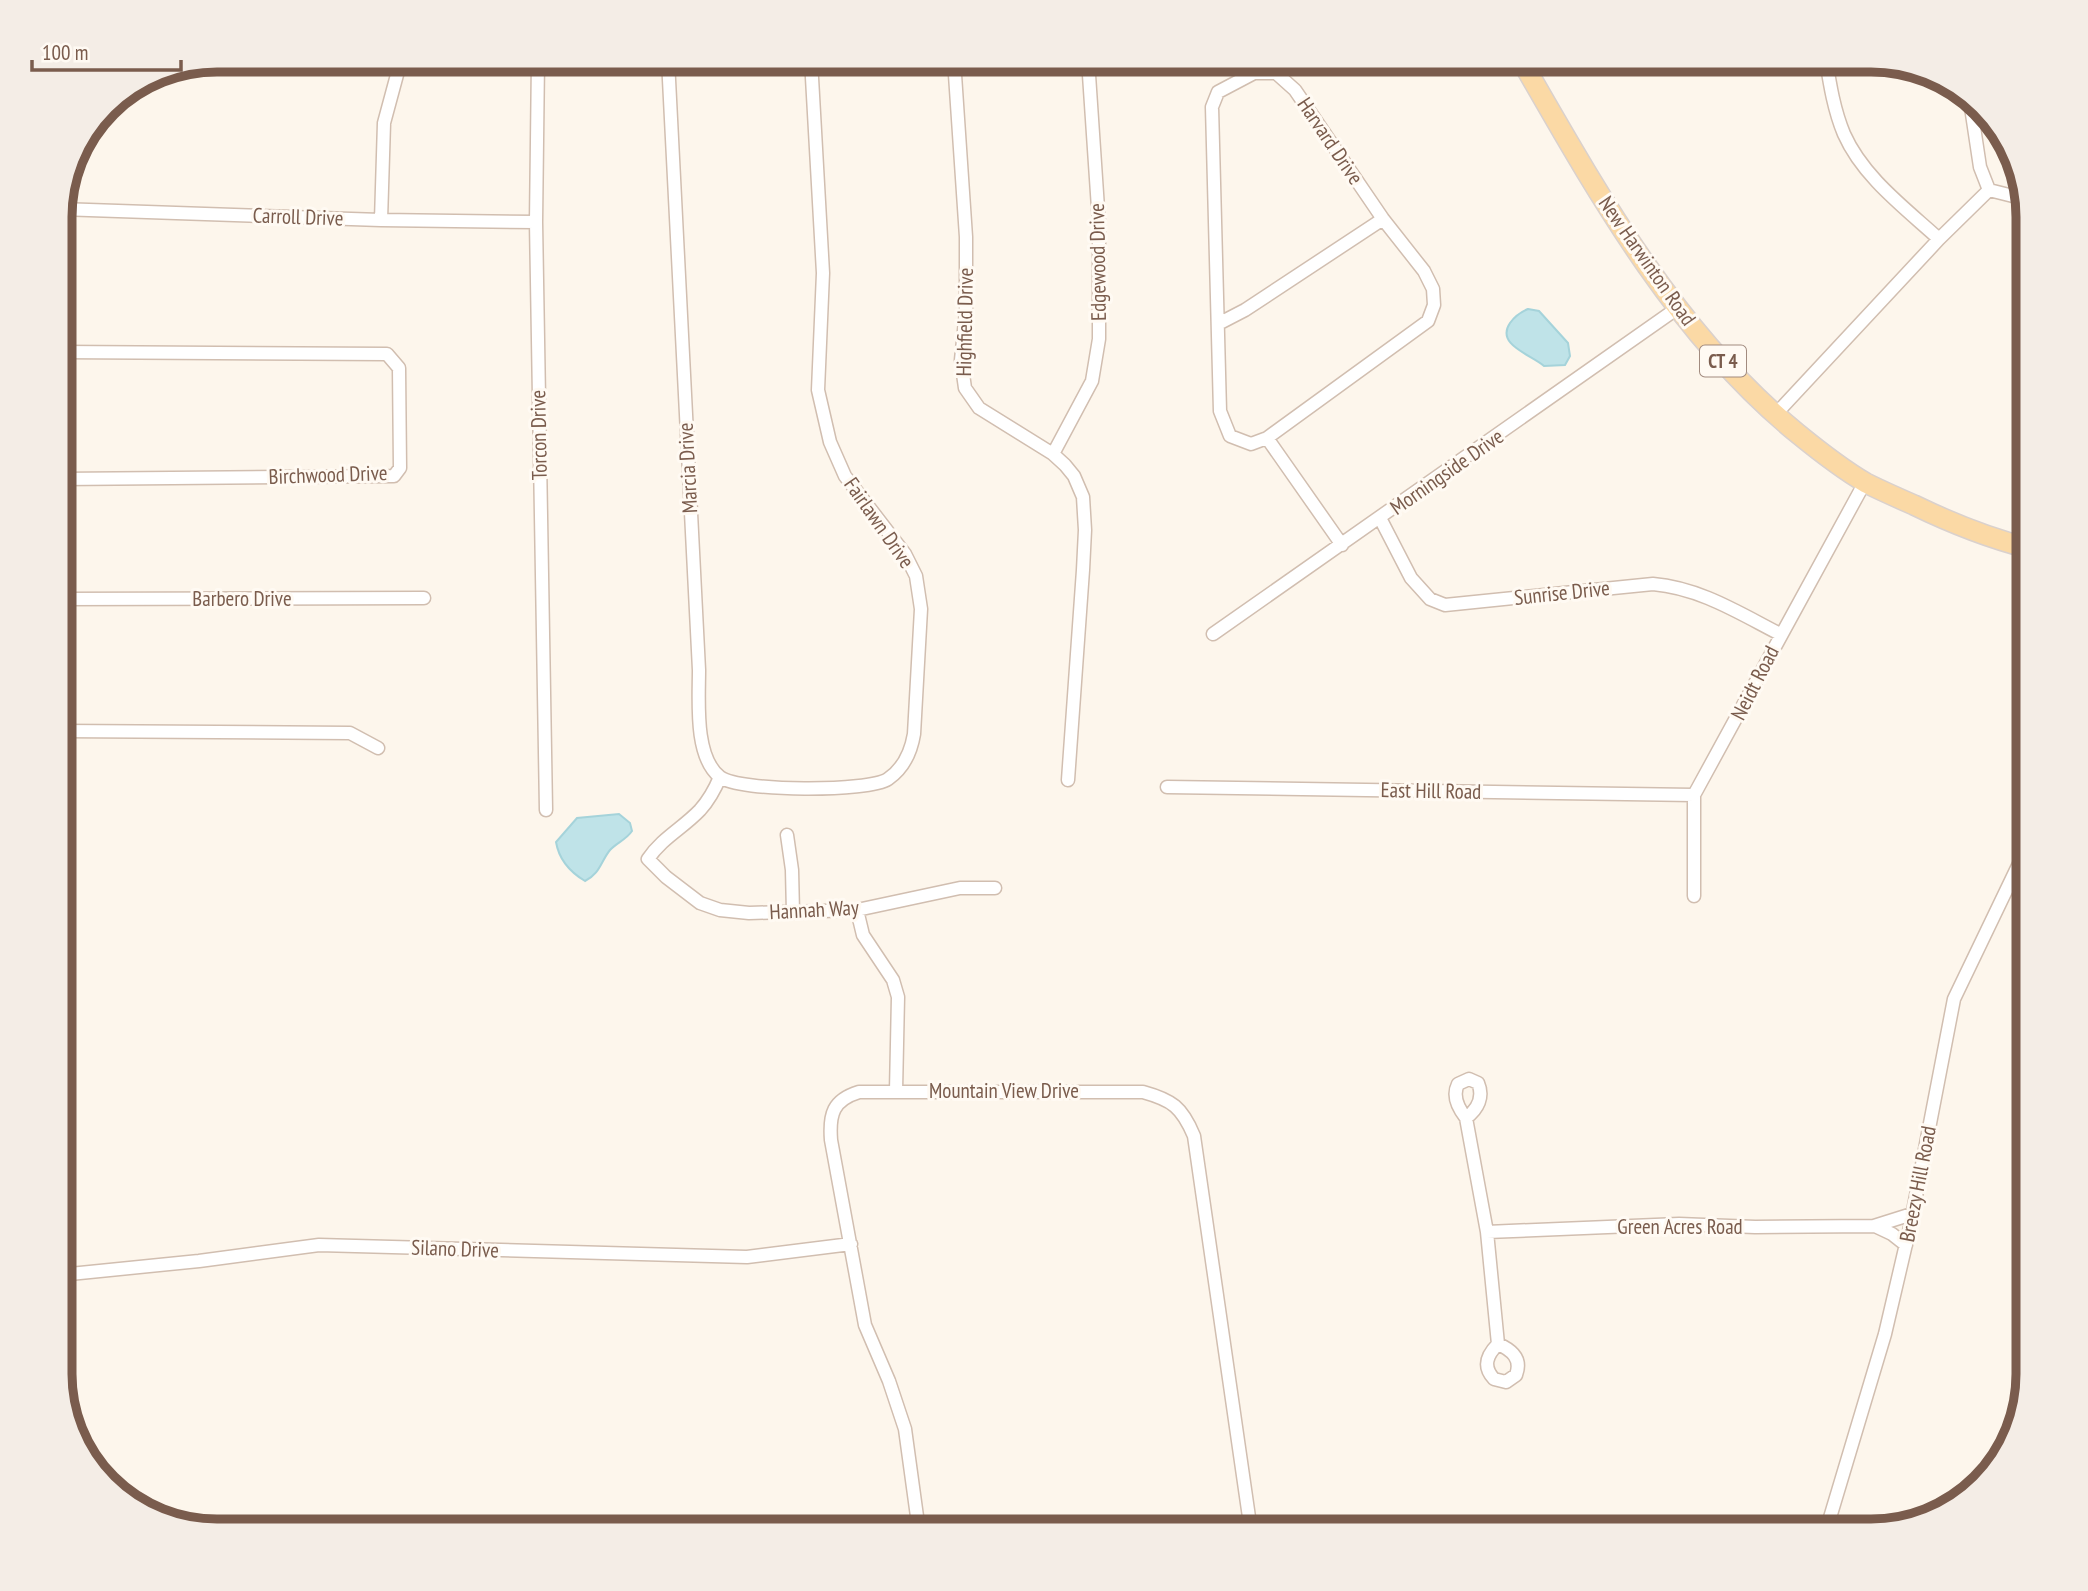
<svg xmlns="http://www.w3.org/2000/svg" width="2088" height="1591" viewBox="0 0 2088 1591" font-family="'PT Sans Narrow',sans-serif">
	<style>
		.water { fill: #bfe3e8; stroke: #a5d3da; stroke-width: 2 }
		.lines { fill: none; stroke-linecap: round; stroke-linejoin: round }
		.street-casing { stroke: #d1beb0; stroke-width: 15 }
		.primary-casing { stroke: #dad1cd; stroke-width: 22 }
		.street { stroke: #fff; stroke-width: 12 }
		.primary { stroke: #fbd9a5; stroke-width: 19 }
		.labels { text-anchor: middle; stroke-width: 6; stroke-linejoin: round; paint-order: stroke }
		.shield { fill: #fffaf3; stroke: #a28b7f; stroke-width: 2 }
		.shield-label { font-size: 19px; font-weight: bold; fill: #7a5c4d }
		.street-label { font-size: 21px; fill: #7a5c4d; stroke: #fffaf3 }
		.rim { fill: none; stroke: #7a5c4d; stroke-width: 9 }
	</style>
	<rect width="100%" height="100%" fill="#fdf6ec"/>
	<path class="water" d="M1528,309L1539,311L1568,343L1570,356L1565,365L1544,366C1532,355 1495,345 1510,323C1515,316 1521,312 1528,309Z
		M619,814L630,823L632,831C626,840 616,843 610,850C601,861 600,874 585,881C570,872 559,860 556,842L577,818Z"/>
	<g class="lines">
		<g class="street-casing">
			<path id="street" d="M538,60L536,222L546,810
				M668,60L699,670C699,700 694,757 720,777C740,792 869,792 888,779C904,768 911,752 914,734L921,609L916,576L905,554L845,476L830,442L818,390L823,273L811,60
				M954,60L966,237V311L961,360L965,388L979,408L1053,454L1065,465L1074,476L1083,497L1085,530L1083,570L1068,780
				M1826,60C1830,85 1834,110 1844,134C1863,177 1905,208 1939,239
				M1254,73H1276L1295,90L1383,219L1424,271L1433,289L1434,305L1428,321L1267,438L1251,444L1230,436L1220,411L1212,107L1218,92Z
				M1969,94L1980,167L1989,190
				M60,209L381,220L536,222
				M381,220L384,123L401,60
				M1218,324L1245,310L1383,219
				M1775,415L1939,239L1989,190L2025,199
				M1267,438L1342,545
				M1053,454L1092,381L1099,339V223L1088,60
				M60,479L394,476L400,468L399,368L387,354L60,352
				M1380,518L1411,578L1430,599L1445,605L1653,584C1700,588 1739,613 1780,634
				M60,599L424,598
				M1213,634L1679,307
				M60,731L350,733L378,748
				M720,777C715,789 709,800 700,810C683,828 662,838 648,859L666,877L700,903L720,910L749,913L857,910L960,888H995
				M1167,787L1694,795
				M787,835L792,870L793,913
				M1694,896V795L1865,482
				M857,910L863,935L893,980L898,997L896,1091
				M1466,1118C1478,1109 1484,1097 1478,1083L1469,1079L1458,1084C1452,1096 1458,1108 1466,1118L1487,1232L1498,1344C1487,1355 1482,1366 1494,1379L1506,1382L1516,1375C1522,1359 1512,1350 1498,1344
				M1875,1226L1892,1234L1906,1245
				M1487,1232L1679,1224L1755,1227L1874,1226L1912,1214
				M60,1275L199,1261L319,1245L747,1257L851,1244
				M919,1531L905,1429L889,1381L865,1325L831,1140C829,1114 833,1100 859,1092H1143C1172,1100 1182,1107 1194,1136L1251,1531
				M1826,1531L1885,1334L1910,1227L1954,999L2028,845"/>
		</g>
		<g class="primary-casing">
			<path id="primary" d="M1521,60C1598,194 1676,334 1797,433C1819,451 1842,469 1866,483C1882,491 1898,498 1914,505C1951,523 1989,538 2028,548"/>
		</g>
		<use href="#street" class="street"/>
		<use href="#primary" class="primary"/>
	</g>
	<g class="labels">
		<rect class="shield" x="1700" y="345.5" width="46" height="31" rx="5"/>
		<g class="shield-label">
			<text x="1723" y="368">CT 4</text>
		</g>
		<g class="street-label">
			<text transform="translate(1330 141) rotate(56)" y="7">Harvard Drive</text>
			<text transform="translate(298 217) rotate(2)" y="7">Carroll Drive</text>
			<text transform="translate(1647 261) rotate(55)" y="7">New Harwinton Road</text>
			<text transform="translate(1098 262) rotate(-91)" y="7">Edgewood Drive</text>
			<text transform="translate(965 322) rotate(-89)" y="7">Highfield Drive</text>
			<text transform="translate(539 435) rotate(-91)" y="7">Torcon Drive</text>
			<text transform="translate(688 468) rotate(-93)" y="7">Marcia Drive</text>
			<text transform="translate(1447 472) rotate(-35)" y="7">Morningside Drive</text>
			<text transform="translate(328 475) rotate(-2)" y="7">Birchwood Drive</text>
			<text transform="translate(879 523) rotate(55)" y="7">Fairlawn Drive</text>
			<text transform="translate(1562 593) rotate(-6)" y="7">Sunrise Drive</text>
			<text x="242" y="606">Barbero Drive</text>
			<text transform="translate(1755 683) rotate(-63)" y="7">Neidt Road</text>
			<text transform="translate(1431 791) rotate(1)" y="7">East Hill Road</text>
			<text transform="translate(814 910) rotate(-3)" y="7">Hannah Way</text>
			<text x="1004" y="1098">Mountain View Drive</text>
			<text transform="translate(1918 1184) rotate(-79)" y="7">Breezy Hill Road</text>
			<text x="1680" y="1234">Green Acres Road</text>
			<text transform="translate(455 1249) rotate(2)" y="7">Silano Drive</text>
		</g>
	</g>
	<path d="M0 0H2088V1591H0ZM217 72H1871A145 145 0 0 1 2016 217V1374A145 145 0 0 1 1871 1519H217A145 145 0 0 1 72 1374V217A145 145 0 0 1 217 72Z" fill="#f4ede6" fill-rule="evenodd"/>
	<path class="rim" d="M217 72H1871A145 145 0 0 1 2016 217V1374A145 145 0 0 1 1871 1519H217A145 145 0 0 1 72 1374V217A145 145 0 0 1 217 72Z"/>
	<path d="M32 60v10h149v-10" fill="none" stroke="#7a5c4d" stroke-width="3.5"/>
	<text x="42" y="60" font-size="21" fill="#7a5c4d" stroke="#fffaf3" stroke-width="5" paint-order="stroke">100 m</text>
</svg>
